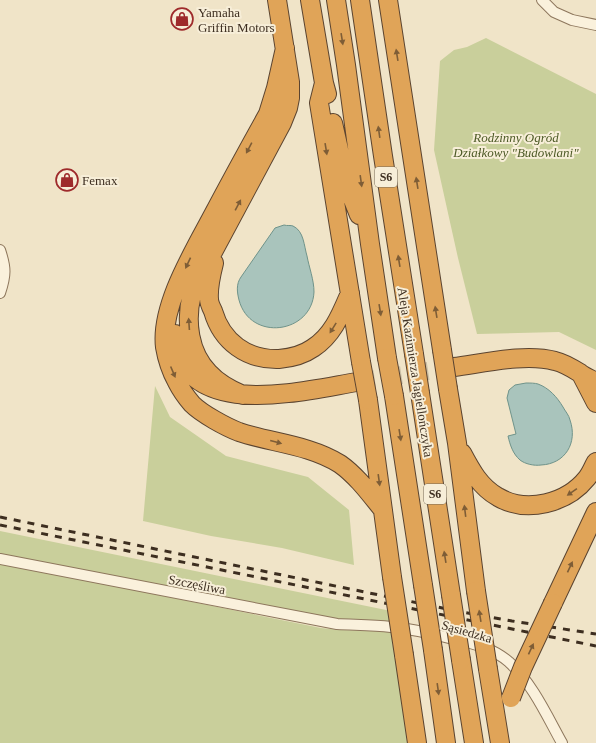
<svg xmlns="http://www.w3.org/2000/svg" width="596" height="743" viewBox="0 0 596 743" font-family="'Times New Roman',serif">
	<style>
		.green { fill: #c9cf9b }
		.water { fill: #a9c4bc; stroke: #6f938a }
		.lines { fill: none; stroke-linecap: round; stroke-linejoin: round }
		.highway-tunnel { stroke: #ccc0a6; stroke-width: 18; stroke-dasharray: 18 9; stroke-linecap: butt }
		.street-casing { stroke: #8d765c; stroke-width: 12 }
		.highway-casing { stroke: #5b4430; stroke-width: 20 }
		.street { stroke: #faf1dc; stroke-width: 10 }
		.highway { stroke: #e0a458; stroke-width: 18 }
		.rail { stroke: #3d2e20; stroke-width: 3; stroke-dasharray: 7 7; stroke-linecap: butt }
		.highway-bridge-casing { stroke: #5b4430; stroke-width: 20; stroke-linecap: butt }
		.highway-bridge { stroke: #e0a458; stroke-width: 18 }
		.oneway { fill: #7e5d36 }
		.labels { text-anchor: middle; stroke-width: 4; stroke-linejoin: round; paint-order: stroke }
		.shield { fill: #f7eed8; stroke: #756857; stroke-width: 1 }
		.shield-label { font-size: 12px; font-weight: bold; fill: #3d2e20 }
		.poi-label { font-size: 13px; fill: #3d2e20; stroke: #f7eed8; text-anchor: start }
		.park-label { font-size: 13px; font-style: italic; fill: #4d5a26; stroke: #f7eed8 }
		.street-label { font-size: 13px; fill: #3d2e20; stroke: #f7eed8 }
	</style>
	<rect width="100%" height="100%" fill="#f0e4c8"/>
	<path class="green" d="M486,38L596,94V350L559,332L477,334L458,258L434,150L440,61L454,50L467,47Z
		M155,386L170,417L226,456L308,477L349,510L354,565L282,548L211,536L143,521Z
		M0,531L391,611L392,622L344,620L302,614L0,554Z
		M0,563L321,628L340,630L394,631L395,641L392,642L399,674L411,743H0Z"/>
	<path class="water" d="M284,225C287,226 291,225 293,226C304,231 304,246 307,256C309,267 314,280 314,292C312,334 250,342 239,300C237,292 236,284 241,277L275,228Z
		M526,383C530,383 535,383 538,384C549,388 557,397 563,407C565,411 569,415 570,420C578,443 565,464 541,465C534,466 525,464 520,460C513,454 510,445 508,436L516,434L507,398L509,390L515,385Z"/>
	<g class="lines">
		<path class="highway-tunnel" d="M357,382L454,367"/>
		<g class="street-casing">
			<path id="street" d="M542,0L554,12L572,20L596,25
				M0,250C6,268 6,275 0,293
				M0,559L337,624C355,625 373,625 391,627C413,629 435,634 457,640C476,644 494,649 509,662C532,683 547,716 562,743"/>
		</g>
		<g class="highway-casing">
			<path id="highway" d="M310,0L324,83L327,94
				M336,0L346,65L370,244L387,358
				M360,0L383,156L414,354
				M388,0L442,350
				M285,48L276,88L268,114C249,148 231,181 213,215C194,251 160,306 165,347C167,359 171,371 177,382C181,390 186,397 192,404C202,414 226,427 239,432C272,443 310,445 340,464C357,476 370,494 383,510
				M324,83L319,103L361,362
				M333,123L347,185L359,215
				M214,263C211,275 208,287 209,299C209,303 211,307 213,311C222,342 247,360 279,359C291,358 303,355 313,348C333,335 341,314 350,293
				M175,334C181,423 301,391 357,382
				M454,367C484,363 526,353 555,361C564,363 572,368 580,373C585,377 591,379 596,382
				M581,374L596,403
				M448,389L457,443L476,591
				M420,393L451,595
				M243,395C231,390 218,383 209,373C189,353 185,321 192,294C194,289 196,285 198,280L282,123L288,108L290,98V82L277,0
				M394,396L423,585
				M368,400L392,577
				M462,453C471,470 480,487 498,497C527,514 567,503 587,478C591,473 593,467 596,462
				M553,603L596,512
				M433,650L446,743
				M404,655L417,743
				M461,660L474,743
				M488,669L500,743"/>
		</g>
		<use href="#street" class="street"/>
		<use href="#highway" class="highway"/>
		<path class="rail" d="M0,517L457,611L512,621L596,634
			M0,525L596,646"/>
		<g class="highway-bridge-casing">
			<path id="highway-bridge" d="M442,350L448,389
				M414,354L420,393
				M387,358L394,396
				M361,362L368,400
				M392,577L404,655
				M423,585L433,650
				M476,591L488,669
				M451,595L461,660
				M511,698L523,667L553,603"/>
		</g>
		<use href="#highway-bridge" class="highway-bridge"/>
	</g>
	<defs><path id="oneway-solid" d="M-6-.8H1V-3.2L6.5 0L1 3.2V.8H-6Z"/></defs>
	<g class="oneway">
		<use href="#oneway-solid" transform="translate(342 39) rotate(81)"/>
		<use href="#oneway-solid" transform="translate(397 55) rotate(-99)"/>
		<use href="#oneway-solid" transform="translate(379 132) rotate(-98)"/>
		<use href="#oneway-solid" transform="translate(249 148) rotate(118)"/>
		<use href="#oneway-solid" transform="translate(326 149) rotate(81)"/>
		<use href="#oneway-solid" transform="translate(361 181) rotate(82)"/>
		<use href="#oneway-solid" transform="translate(417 183) rotate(-99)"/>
		<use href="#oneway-solid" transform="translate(238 205) rotate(-62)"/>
		<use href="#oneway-solid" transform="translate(399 261) rotate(-99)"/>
		<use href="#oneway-solid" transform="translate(188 263) rotate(115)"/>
		<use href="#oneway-solid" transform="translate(380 310) rotate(81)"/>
		<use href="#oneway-solid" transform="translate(436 312) rotate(-99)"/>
		<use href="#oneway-solid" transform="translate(189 324) rotate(-94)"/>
		<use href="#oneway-solid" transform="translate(333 328) rotate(122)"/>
		<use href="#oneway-solid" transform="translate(173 372) rotate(67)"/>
		<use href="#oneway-solid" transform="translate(400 435) rotate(81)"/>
		<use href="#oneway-solid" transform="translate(276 442) rotate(15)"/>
		<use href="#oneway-solid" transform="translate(379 480) rotate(82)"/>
		<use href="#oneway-solid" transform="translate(572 492) rotate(145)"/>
		<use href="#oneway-solid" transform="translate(465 511) rotate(-97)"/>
		<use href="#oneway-solid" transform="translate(445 557) rotate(-99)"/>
		<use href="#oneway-solid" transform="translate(570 567) rotate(-65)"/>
		<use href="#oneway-solid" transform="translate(480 616) rotate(-99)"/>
		<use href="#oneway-solid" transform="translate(531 649) rotate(-65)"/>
		<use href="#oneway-solid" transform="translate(438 689) rotate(82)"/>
	</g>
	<defs>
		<g id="shop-ring" transform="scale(1.15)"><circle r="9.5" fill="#f7eed8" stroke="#9e2a2b" stroke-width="1.5"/><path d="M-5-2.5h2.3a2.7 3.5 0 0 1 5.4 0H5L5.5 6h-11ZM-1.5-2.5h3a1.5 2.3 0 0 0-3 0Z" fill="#9e2a2b"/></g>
	</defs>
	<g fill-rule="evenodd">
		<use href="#shop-ring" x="182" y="19"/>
		<use href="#shop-ring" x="67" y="180"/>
	</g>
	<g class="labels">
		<g class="shield">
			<rect x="375" y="167" width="22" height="20" rx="3"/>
			<rect x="424" y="484" width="22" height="20" rx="3"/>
		</g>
		<g class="shield-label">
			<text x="386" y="181">S6</text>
			<text x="435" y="498">S6</text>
		</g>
		<g class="poi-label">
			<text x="198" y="17">Yamaha<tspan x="198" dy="15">Griffin Motors</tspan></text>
			<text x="82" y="185">Femax</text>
		</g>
		<g class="park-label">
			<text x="516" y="142">Rodzinny Ogród<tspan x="516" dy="15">Działkowy "Budowlani"</tspan></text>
		</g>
		<g class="street-label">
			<text transform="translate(416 372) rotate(81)" y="5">Aleja Kazimierza Jagiellończyka</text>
			<text transform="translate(197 584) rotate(11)" y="5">Szczęśliwa</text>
			<text transform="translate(467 631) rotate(16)" y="5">Sąsiedzka</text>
		</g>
	</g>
</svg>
